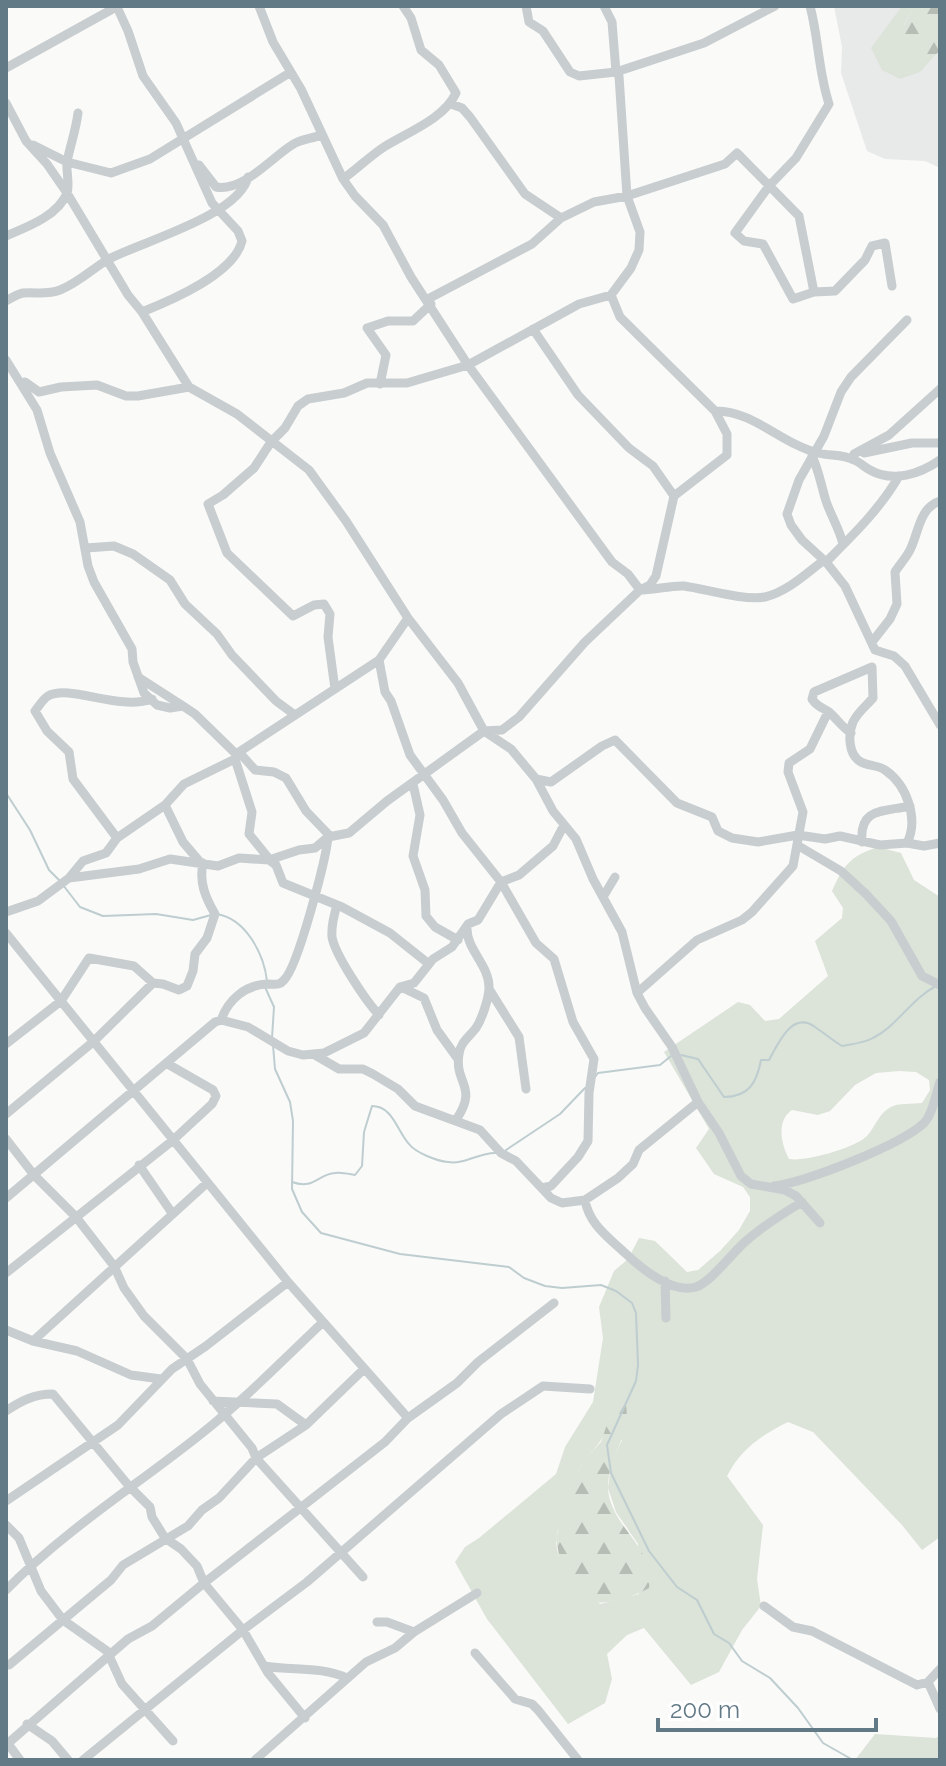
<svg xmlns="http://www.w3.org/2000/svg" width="946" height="1766" viewBox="0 0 946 1766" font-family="Raleway,sans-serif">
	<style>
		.built { fill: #e8eae9 }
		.grass { fill: #dce3d8; fill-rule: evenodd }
		.forest { fill: url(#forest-firs) }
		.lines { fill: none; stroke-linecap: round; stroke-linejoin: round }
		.stream { stroke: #becdd0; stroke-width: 2 }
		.minor { stroke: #c8cdd0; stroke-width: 9 }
	</style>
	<defs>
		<pattern id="forest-firs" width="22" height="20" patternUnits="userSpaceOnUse" patternTransform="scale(2)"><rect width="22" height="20" fill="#dce3d8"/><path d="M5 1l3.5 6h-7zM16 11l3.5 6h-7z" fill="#b6bdb5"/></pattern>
	</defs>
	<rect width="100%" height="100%" fill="#fafaf8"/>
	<path class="built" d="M834,6H940V168L925,161L885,159L867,151L841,73L842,47Z"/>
	<path class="grass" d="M902,6H914L904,24L912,61L935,55L920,72L900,79L882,70L871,48Z
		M878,847L901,853L914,880L940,897V1537L922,1550L902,1525L813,1432L788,1422C760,1436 741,1449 727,1476L763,1525L757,1579L761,1606L742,1630L719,1672L691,1685L644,1628L627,1635L607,1654L612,1679L605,1703L568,1724L487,1619L455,1562L465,1547L479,1538L556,1474L565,1447L593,1402L603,1338L599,1307L614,1271L628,1259L639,1238L655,1241L687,1272L698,1270L720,1251L739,1230L750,1211V1197L743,1187L714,1174L696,1148L709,1129L664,1052L738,1002L750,1005L765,1021L779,1019L828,976L815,941L842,918L843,908L832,891C844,865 850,856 878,847ZM899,1071L916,1072L929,1080L930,1090L922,1103C912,1104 898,1103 891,1107C878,1114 876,1126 867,1136C855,1148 805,1162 789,1159C781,1145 776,1120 792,1110L818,1115L830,1111L855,1085L876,1073ZM606,1431L622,1440L611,1464L608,1488L616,1512L638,1544L639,1594L600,1604C582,1585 551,1564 557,1534C559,1525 566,1521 569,1513C575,1497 572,1480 581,1465C589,1453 600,1445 606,1431Z
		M875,1734L936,1738L940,1735V1760H855Z"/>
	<path class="forest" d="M914,6H940V51L935,55L912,61L895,44Z
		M626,1405C632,1438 600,1467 610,1500C620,1533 655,1551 649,1588C634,1597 607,1605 589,1602L560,1561L556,1538L560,1525L569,1513L575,1477L583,1461L601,1442L613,1407Z"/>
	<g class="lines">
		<path class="stream" d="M6,793L30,830L49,870L59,880
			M63,885L80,907L103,916L156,914L193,920L211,915
			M217,914C246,919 264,954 267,981
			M265,987L274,1007L272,1038
			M273,1045L275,1069L290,1102L293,1121L292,1189L302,1212L321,1233L400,1254L509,1267L524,1278L545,1286L562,1288L601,1285L616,1291L632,1303L636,1313L638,1365L636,1381L607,1445L611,1473L649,1551L677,1587L697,1600L714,1634L729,1643L742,1661L770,1678L798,1708L823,1743L853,1760
			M681,1055L698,1059L724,1097C749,1097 757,1082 761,1060H769C778,1044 792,1010 815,1027C824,1033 832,1040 842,1046C852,1044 864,1043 873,1038C897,1026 911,999 936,986
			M595,1077L598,1073L660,1065L671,1056
			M506,1150L560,1114L585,1088
			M292,1182C314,1190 318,1174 335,1173C341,1172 349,1174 355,1175L362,1166L364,1132L372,1106C393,1106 397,1131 409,1144C416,1153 437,1161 448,1162C464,1165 480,1152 496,1153"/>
		<path class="minor" d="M259,6L273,42L301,89L343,179L355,196L383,225L411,277L468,365L612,562L628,574L640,590C652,590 674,585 684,586C706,589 744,601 765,597C787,592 807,573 824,560
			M526,6L529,22L543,31L570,72L579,76L616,72L619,76L627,196L640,232L639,250L631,268L611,295L620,317L715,411
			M604,6L612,22L616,72L704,43L775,6
			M810,6C819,40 818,70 829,104L796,158L769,186L735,233L744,241L763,244L793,299L814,292L835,291L865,260L872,246L885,243L892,286
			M117,7L128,31L143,76L176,123L212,203L238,231L242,241C234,274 172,300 142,312
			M6,68L118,6
			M6,103L26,141L47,164L67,193L128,295L142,312L189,387L237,414L309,470L346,521L408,618L458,683L484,731L511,749L536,779L553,811L576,839L593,879L622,932L637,993L645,1008L672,1047L698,1102L719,1133L741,1176L751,1184L785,1190L796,1196L820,1223
			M451,104L462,108L470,117L525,194L561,218
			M33,145L67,162L111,173L150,159L291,72
			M199,165L216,187C243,192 271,158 292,145C301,139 311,139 321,135
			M343,179C357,169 370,156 384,147C408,132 444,119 456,93L439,65L421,50L411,18L403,6
			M6,236C27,227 58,216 67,193C70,184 66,172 67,162C70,146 76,130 78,113
			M426,300L532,244L561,218L594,202L627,196L725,164L737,153L799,216L814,292
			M6,301C11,298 18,294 23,293C36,292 47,295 60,290C78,283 91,270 107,260C140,242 239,216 248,177
			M907,320L851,377L841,392L824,436L799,480L787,514L791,525L802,540L826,562L845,586L875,650L894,656L905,666L940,725
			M533,329L578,395L629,448L653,466L674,496
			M6,360L37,410L50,453L80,522L88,566L94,582L132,649L133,662L144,693L157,705L170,708L183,706L195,714L236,754
			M25,382L39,392L61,387L97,385L126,396H138L189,387
			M380,384L386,355L367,328L388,321H413L431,304
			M864,453L912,443H940
			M854,454L889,435L940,389
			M812,456C819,471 821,485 826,501C831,516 839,528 843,544
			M86,548L114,546L133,554L170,580L185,604L217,634L232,655L276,701L295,715
			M826,562C853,535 880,509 899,476
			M872,642L890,619L897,604L895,572C900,564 906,558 910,550C919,532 919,508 940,501
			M379,660L385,692L391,701L410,755L443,800L462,833L501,882L536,943L554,959L573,1022L594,1059L589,1093L588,1141L578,1157L551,1186L542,1188
			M138,677L183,706
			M335,689L328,637L330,614L324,604L314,605L293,616L227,553L208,504L223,495L254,468L271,442L285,428L298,406L308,399L344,393L367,383H407L468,365L579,304L611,295
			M851,733C842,727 837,719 829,712C822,707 817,707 812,699L814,692L872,667L873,698C867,705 857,713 853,722C848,734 848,755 861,762C868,766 878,765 885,770C907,785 919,819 907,843
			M239,752L255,770L274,772L286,778L306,811L330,836
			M235,759L252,812L249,834L270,860
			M536,779L551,782L602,746L615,740L677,803L712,817L718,831L732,838L758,842L798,835L825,839L840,836L880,845L907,843L924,846L940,843
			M413,784L420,815L413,856L425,890L426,916L435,927L458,940
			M165,805L183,842L200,862
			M117,838L73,779L69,752L47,731L35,711C39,706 43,699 48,696C70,684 118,711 152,699
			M862,842C859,807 884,812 910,806
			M797,845L841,871L866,894L891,921L922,976L940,985
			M269,860L276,865L283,883L342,907L390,933L429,964
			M69,878L83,861L106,853L117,838L165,805L184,784L235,759L239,752L379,660L408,618
			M603,897L615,877
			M337,905C334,915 331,926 332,937C335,955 366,1001 379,1015
			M6,912L38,901L69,878L139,869L170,859L218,866L239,858L269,860L299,850L315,848L328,837L349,833L387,801L484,731L502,730L519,717L585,642L640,590L650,585L656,576L674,496L727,455V434L715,411C752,410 782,444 818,453C830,456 843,454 854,460C860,462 864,467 870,470C893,483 920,474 940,460
			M6,933L288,1282L408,1418
			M401,987L424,998L437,1030L458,1059
			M489,989L519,1037L526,1089
			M637,993L697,940L742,920L752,912L793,866L803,812L788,772L789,763L810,749L828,712
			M221,1020C228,1000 245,985 267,984C275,984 279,986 284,980C298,967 326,859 328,837
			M6,1044L61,1001L89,958L134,966L153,983L163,984L179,990L187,986L193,971L195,954L207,938L215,914C205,897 199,882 203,863
			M315,1055L339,1069H363L373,1074L398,1089L415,1106L480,1130L501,1153L516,1161L551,1198L562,1203L585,1200L618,1178L633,1164L639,1150L698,1102
			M6,1114L93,1042L153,983
			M456,1120C479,1086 454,1084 459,1054C460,1043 469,1037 476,1028C482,1019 489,998 489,987C489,965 467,950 467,929
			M6,1139L34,1175L76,1217L114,1266L124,1288L144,1316L187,1359L200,1384L252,1448L256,1458L363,1577
			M139,1165L172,1213
			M774,1186C806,1182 901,1145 924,1123C933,1114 936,1093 940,1082
			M6,1198L215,1022L221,1020L248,1027L288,1051L303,1055L324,1053L364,1033L400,987L414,983L433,959L452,947L468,924L478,920L501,882L519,875L553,846L564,825
			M585,1200C589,1224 608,1237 625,1253C641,1268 671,1294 696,1287C711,1282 733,1252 746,1241C763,1226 782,1214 802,1202
			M6,1273L172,1141L212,1104L216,1096L213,1090L166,1063
			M665,1281L666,1318
			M6,1330L33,1341L77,1351L131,1375L161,1379
			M33,1341L207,1183
			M213,1401L277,1404L306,1425L364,1369
			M6,1411C21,1401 34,1394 53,1394L129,1486L150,1507L152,1517L165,1538L181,1549L197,1566L204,1583L385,1442L408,1418L457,1383L478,1362L554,1303
			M6,1501L118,1425L172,1369L206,1346L288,1282
			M6,1525L19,1538L41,1591L63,1620L107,1651L122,1684L173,1741
			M6,1590C65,1530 136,1486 201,1434C244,1400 283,1360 323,1322
			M764,1606L793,1627L812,1631L917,1685L928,1682
			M377,1622H387L414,1632
			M475,1653L515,1699L532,1704L538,1710L578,1760
			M9,1665L111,1580L123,1565L188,1526L202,1510L219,1498L256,1458L306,1425
			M264,1666C293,1671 321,1666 347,1678
			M940,1669L928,1682L940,1709
			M27,1724L52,1741L68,1760
			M6,1741L20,1760
			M6,1745L128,1639L152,1626L204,1583L243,1630L268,1673L305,1718
			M83,1760L243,1630L307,1582L501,1414L543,1386L590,1389
			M255,1760L366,1662L395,1648L414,1632L477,1593"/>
	</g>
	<rect width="946" height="1766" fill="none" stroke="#627986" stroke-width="16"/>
	<path d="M658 1718v12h218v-12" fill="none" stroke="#627986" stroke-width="4"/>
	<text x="670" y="1718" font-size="24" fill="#627986" stroke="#ffffff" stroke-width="6" paint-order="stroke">200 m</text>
</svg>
